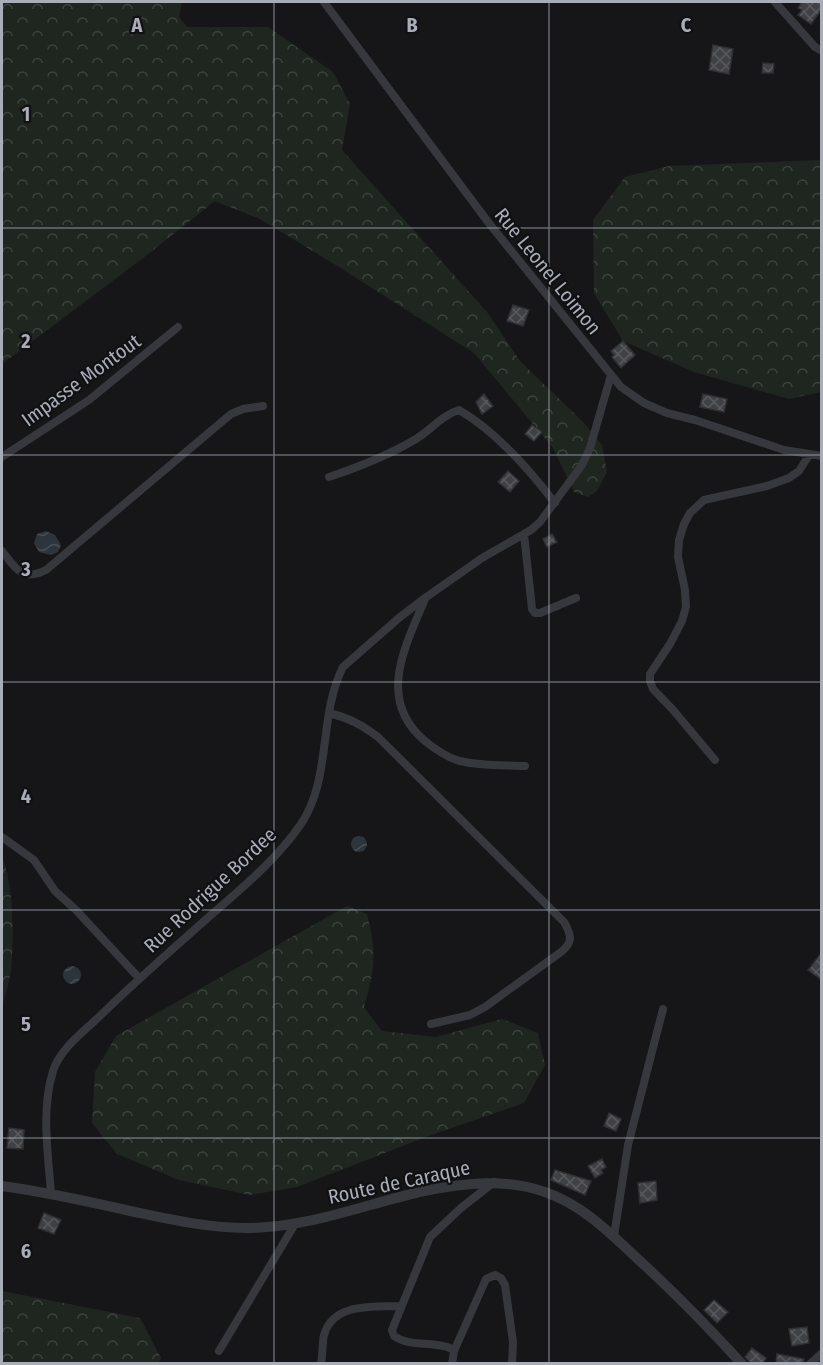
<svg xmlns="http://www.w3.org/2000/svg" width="823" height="1365" viewBox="0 0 823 1365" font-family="'Fira Sans Condensed',sans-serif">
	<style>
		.forest { fill: url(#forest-crowns) }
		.water { fill: url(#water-waves) }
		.building { fill: url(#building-cross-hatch); stroke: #303034; stroke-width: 1.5 }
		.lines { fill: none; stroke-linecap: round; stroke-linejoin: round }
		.minor { stroke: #37383d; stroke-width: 8 }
		.tertiary { stroke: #37383d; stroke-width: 10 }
		.grid { fill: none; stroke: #a8adb8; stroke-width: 1.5; stroke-opacity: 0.55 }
		.labels { text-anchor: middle; stroke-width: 4.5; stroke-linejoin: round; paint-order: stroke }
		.street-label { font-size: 20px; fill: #a8adb8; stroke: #111113 }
		.grid-label { font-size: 20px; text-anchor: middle; font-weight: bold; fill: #a8adb8; stroke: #111113; stroke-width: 4.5; stroke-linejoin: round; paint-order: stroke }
	</style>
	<defs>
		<pattern id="forest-crowns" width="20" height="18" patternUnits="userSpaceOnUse" patternTransform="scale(1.5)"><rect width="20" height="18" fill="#1e261f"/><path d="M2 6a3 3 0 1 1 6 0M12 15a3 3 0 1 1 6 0" fill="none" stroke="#3c433d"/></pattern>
		<pattern id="water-waves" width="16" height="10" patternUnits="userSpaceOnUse" patternTransform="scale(1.5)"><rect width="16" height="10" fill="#2c353c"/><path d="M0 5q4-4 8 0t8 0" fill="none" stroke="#485056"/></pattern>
		<pattern id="building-cross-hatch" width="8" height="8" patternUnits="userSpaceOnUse" patternTransform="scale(1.5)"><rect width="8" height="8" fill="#404145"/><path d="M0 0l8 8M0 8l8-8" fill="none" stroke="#595a5e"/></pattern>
	</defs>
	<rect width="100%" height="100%" fill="#161618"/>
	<path class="forest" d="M2,2H182L179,17L187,27H268L333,72L350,104L342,150L487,312L520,361L584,423L602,445L607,472L597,491L588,497L574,492L553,448L474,353L339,267L260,219L215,201L143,258L2,364Z
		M821,160V392L789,399L694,372L623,341L594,293L593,220L625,177L669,166Z
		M2,856C14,887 14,938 11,971C9,983 5,995 2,1007Z
		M347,906L367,914C377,955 375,968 364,1007L382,1031L436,1037L502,1019L538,1033L545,1065L524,1103L426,1137L297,1187L250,1195L179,1180L117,1154L92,1123L95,1072L116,1036Z
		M2,1291L140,1318L161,1358L158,1364L2,1363Z"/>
	<path class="water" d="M46,531L55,535L61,545L58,552L51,555L39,552L34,543L37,534Z
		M351 844a8 8 0 1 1 16 0a8 8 0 1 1-16 0Z
		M63 975a9 9 0 1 1 18 0a9 9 0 1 1-18 0Z"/>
	<path class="building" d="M802,2H822V9L811,24L798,15L802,10L798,8Z
		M713,45L733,49L729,74L709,70Z
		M763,63L774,64L773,73H762Z
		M513,305L529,310L523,326L507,321Z
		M623,341L635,355L621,368L612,357L614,355L611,351Z
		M484,394L493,406L482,414L476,402Z
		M703,394L727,399L724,412L700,407Z
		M532,425L542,432L534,441L525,434Z
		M508,471L519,481L510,492L498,482Z
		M552,534L557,542L547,547L543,539Z
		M822,952V980L808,970Z
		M609,1113L621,1119L616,1131L604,1126Z
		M9,1128L24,1130L23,1149L7,1148Z
		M602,1159L606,1167L601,1170L603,1173L595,1178L588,1166Z
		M555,1170L591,1181L585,1195L551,1180Z
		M656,1181L657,1200L640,1203L638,1183Z
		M44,1213L61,1220L54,1234L38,1228Z
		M714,1300L728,1312L717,1323L704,1310Z
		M807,1327L809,1343L792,1346L789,1329Z
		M752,1348L766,1358L762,1364H752L745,1357Z
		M777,1354L804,1359L803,1364H776Z"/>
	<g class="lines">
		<path class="minor" d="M324,2L488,222L621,387L644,403L667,413L695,420L784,450L822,456
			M775,2L815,47L822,51
			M2,457L89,400L178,327
			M329,477C359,467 389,455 416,439C431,430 442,415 459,410C497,432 529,469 555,503
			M524,534L532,609L535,613H540L576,598
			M2,551C15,568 22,582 46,570L231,414L243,409L263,406
			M425,599C405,647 376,700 425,741C436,750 451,760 465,762C484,766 505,765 525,766
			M329,713C349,718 362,725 378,737L564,922C572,936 573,942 561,952L485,1007L470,1015L431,1024
			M715,760L674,711L653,689L650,681V674L670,644L682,621L686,607L685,590L678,557L679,540L684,524L690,513L704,500L767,486L789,478L799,471L809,455
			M2,837L34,860L55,891L76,910L139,978
			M51,1193C48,1153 41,1110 53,1071C61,1047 86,1030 103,1013C138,979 175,947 211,915C242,888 277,859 301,824C332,778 318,716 343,667L400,617L425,598L482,558L531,530L540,522L582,465L590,448L611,375
			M614,1236L628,1145L663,1009
			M219,1351L295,1224
			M454,1351L486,1279L495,1275L501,1278L505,1285L513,1342L512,1364
			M321,1364C323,1354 322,1344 324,1335C333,1302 375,1307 401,1306
			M452,1364L454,1351L452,1349C434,1340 411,1348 394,1336L392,1330L430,1237L461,1208L494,1182
			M810,1364L822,1353"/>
		<path class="tertiary" d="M2,1186C47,1192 91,1202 135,1212C173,1220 209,1228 247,1228C308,1228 365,1204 424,1191C465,1183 505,1178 545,1192C583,1205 611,1234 640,1261C676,1294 709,1328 742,1364"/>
	</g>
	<path class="grid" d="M274,2V1364M549,2V1364M2,228H822M2,455H822M2,682H822M2,910H822M2,1138H822"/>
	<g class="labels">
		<g class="street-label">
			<text transform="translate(548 271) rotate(51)" y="7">Rue Leonel Loimon</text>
			<text transform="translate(81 380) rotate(-36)" y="7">Impasse Montout</text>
			<text transform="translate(210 890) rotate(-43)" y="7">Rue Rodrigue Bordee</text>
			<text transform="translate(399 1182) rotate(-12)" y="7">Route de Caraque</text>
		</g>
	</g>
	<g class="grid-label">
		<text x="137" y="32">A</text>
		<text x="412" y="32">B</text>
		<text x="686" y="32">C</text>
		<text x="26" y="121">1</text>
		<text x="26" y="348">2</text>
		<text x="26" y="576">3</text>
		<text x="26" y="803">4</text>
		<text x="26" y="1031">5</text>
		<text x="26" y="1258">6</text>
	</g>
	<rect width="823" height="1365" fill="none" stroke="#a8adb8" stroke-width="6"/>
</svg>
